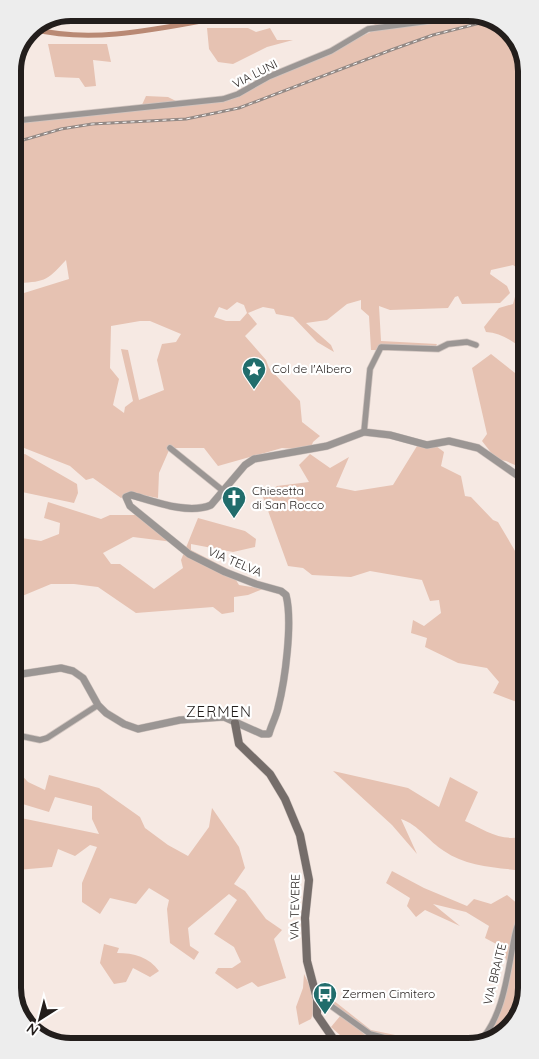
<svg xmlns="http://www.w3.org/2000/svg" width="539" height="1059" viewBox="0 0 539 1059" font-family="Quicksand,sans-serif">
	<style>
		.green { fill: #e6c2b2; fill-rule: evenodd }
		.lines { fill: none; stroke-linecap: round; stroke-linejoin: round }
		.canal { stroke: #b98974; stroke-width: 5 }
		.minor-casing { stroke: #d0c4bf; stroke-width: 7 }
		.tertiary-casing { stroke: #d0c4bf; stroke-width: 8 }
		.secondary-casing { stroke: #d0c4bf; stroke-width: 9 }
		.minor { stroke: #9b9694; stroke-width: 5.5 }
		.tertiary { stroke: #9b9694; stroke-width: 7 }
		.secondary { stroke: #756d6a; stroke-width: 8 }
		.rail-casing { stroke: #938985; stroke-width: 3 }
		.rail { stroke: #fff; stroke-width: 1; stroke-dasharray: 4; stroke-linecap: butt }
		.labels { text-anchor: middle; stroke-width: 4.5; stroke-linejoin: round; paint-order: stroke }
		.street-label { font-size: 12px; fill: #231e1c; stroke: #fff }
		.poi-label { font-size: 12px; fill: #231e1c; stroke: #fff; text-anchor: start }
		.quarter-label { font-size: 15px; letter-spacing: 1px; fill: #231e1c; stroke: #fff }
		.rim { fill: none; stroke: #231e1c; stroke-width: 6 }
	</style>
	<rect width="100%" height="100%" fill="#f6e9e3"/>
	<path class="green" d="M71,13H120L86,21H51Z
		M428,13L423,25L473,13L503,24L522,49L523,270H520L513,265L491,270L490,274L507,286L510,293L500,303L462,304L458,296L455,297L448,308L390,310L379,306L381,341L437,344L433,351L371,350L369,316L361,309V300L347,304L327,320L306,323L331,345L334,352L317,342L293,317L276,314L274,309L263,307L248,313L257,324L245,336L266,360L269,368L300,401L302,422L320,436L313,442L310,450L282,448L218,466L204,448H170L159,473L158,498L132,493L121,498L93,478L86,480L70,466L14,444V303L22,302L24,293L69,279L66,260C46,282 44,282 14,283L13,134L21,131L24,123L141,107L146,96L168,97L182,104L231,100L253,87L375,30L374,18ZM237,302L244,305L247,313L240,321H226L214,317L219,307L227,310ZM140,321H150L181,334L176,342L162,344L157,360L164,390L139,400L128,350L121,349L133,401L125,407L124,413L113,405L119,379L110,368L111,326Z
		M207,28H248L256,32L270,28L277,40H293L267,47L233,64L218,62L209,49Z
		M48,44H107L111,62L93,60L96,86L85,87L79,78L55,77Z
		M516,293L523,298L524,351C514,341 501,333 486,332L484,327L499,308L513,304Z
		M491,354L524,380V469L506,461L496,459L482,441L487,434L472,368Z
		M417,446H436L444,452L441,466L461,476L465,496L471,497L493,520L498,522L521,561L525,562V705L493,693L499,682L487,668L458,663L425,647L427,638L411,633L413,620L424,626L441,613L439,600L430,601L422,580L370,571L351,577L312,575L303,568L288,566L263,497L277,486L309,482L299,465L310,454L330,468L349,457L336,487L355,491L393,485Z
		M25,454L77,484L78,493L74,503L22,492L14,484V456Z
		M48,502L101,519L110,515H140L173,542L133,537L103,553L111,564H120L154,589L183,568L181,560L198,518L245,531L256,539L255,547L233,552L191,544V550L230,570L239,585L263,589L248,595L234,597V612L222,614L213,607L136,613L98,587L74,584H51L15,599V537L41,541L59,534L60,523L44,518Z
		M16,769L28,782L45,790L49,775L99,788L140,817L145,828L168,845L188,856L209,827L212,808L239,847L245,868L234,884L245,891L266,919L282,930L274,939L286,978L258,987L252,982L237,989L215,973L218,968H232L241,962L234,947L214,934L237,900L229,894L188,928L190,946L199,952L194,960L170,943L167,909L169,900L149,888L136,904L110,898L100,914L82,902V883L97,847L90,845L75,856L58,849L52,867L17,870L16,817L99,834L92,819V806L55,797L49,812L16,802Z
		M333,771L408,788L439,807L450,777L478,792L465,821C484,830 505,844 526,835V871C499,868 467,867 444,851C428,841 419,825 401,819L417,854L392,825Z
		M392,871L424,888L467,906L474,899L491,904L507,895L526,911V988L516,1021L490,1042H479L492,1025L509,968L512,972L500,946L485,938L489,926L466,912L433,904L460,926L425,910L416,917L407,906L410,898L386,883Z
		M104,944L119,948L117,953C134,953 149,957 159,971L150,977L133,968L126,982L114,984L100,963Z
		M304,974L311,988L319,989L371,1030L400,1036L404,1043H379L320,995L311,1019L299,1025L296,1007L303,988Z
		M341,1015L375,1043L350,1044L331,1027Z"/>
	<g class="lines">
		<path class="canal" d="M32,29C102,46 176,24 246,13"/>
		<g class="minor-casing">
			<path id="minor" d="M13,121L223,99L238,94L268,77L331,51L368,29L429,21L467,13
				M364,432L370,369L381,347L438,349L448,344L467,342L476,345
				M170,448L222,490
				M16,735L40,740L47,738L98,705
				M316,998H320L370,1034L404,1043
				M479,1042C500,1021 506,984 511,956C514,939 516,922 526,908"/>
		</g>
		<g class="tertiary-casing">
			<path id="tertiary" d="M15,675L61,668L73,671L83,678L98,705L106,713L124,724L138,729L180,720L224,717L262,734H269C271,726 276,717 278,708C285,681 293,622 286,595L281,591L256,584L225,572L189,554L130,506L126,497L131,495C153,501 188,515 211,505L245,465L254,459L327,446L364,432L390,435L427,445L449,441L478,448L524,480"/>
		</g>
		<g class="secondary-casing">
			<path id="secondary" d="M235,723L239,744L270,774L285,799L300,835L309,880L305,918L307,961L317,999V1015L337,1044"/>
		</g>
		<use href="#minor" class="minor"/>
		<use href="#tertiary" class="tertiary"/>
		<use href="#secondary" class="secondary"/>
		<g class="rail-casing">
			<path id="rail" d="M13,143L61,129L92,124L186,119L239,108L391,50L433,35L492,20"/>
		</g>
		<use href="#rail" class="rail"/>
	</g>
	<defs>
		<g id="sight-pin" transform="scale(1.25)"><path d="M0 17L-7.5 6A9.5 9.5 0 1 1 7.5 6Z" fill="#216d6c" stroke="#fff"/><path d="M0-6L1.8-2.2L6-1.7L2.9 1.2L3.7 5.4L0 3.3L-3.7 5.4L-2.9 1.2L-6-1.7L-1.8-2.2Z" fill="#fff"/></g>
		<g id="church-pin" transform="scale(1.25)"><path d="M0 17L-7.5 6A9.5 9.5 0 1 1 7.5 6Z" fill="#216d6c" stroke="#fff"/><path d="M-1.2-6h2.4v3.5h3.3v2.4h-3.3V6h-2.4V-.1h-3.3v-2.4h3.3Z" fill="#fff"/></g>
		<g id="bus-pin" transform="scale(1.25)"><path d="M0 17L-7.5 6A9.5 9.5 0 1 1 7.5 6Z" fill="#216d6c" stroke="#fff"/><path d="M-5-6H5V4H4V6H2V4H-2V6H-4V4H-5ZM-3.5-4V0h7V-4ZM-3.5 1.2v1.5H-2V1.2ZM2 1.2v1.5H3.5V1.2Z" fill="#fff"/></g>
	</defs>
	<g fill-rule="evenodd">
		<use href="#sight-pin" x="254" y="369"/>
		<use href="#church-pin" x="234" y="498"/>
		<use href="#bus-pin" x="325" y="994"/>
	</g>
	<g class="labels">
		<g class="street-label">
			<text transform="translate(255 74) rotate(-27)" y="4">VIA LUNI</text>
			<text transform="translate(235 562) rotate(23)" y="4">VIA TELVA</text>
			<text transform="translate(295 907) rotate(-89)" y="4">VIA TEVERE</text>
			<text transform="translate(495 974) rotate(-76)" y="4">VIA BRAITE</text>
		</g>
		<g class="poi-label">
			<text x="272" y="373">Col de l'Albero</text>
			<text x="252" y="495">Chiesetta<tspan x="252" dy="14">di San Rocco</tspan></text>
			<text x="342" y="998">Zermen Cimitero</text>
		</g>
		<g class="quarter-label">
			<text x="219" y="717">ZERMEN</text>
		</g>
	</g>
	<path d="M0 0H539V1059H0ZM71 21H468A50 50 0 0 1 518 71V988A50 50 0 0 1 468 1038H71A50 50 0 0 1 21 988V71A50 50 0 0 1 71 21Z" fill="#ededed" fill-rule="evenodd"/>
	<path class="rim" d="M71 21H468A50 50 0 0 1 518 71V988A50 50 0 0 1 468 1038H71A50 50 0 0 1 21 988V71A50 50 0 0 1 71 21Z"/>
	<g transform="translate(40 1019) rotate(216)" stroke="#ffffff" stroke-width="4" paint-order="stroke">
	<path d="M0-4L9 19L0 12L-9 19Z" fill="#231e1c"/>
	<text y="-8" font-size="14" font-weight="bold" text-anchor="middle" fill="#231e1c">N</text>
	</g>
</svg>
